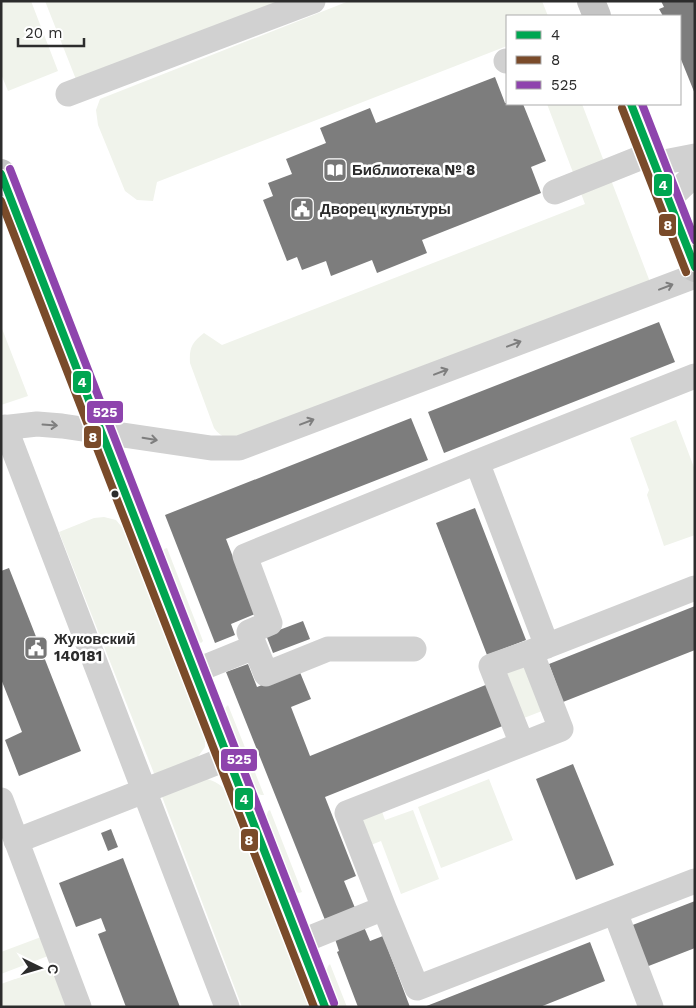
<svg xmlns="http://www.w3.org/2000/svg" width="696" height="1008" viewBox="0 0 696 1008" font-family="'Work Sans',sans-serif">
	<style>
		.green { fill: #f0f3eb }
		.building { fill: #7d7d7d }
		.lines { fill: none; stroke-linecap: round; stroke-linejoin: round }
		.minor { stroke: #d1d1d1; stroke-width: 25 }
		.major { stroke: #c4c4c4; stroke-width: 28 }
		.bus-1-casing { stroke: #fff; stroke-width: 11 }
		.bus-2-casing { stroke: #fff; stroke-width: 11 }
		.bus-3-casing { stroke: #fff; stroke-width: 11 }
		.bus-1 { stroke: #00a651; stroke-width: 8 }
		.bus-2 { stroke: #7a4b2a; stroke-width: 8 }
		.bus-3 { stroke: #8e44ad; stroke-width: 8 }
		.oneway { stroke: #7e7e7e }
		.bus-dot { fill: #2c2c2c; stroke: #fff; stroke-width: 2 }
		.labels { text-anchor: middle; stroke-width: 5; stroke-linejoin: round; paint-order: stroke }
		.poi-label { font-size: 15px; font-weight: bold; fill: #2c2c2c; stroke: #fff; text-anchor: start }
		.line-badge { stroke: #fff; stroke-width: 2 }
		.badge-label { font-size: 14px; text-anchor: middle; font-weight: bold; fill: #fff }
	</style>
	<rect width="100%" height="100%" fill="#fff"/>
	<path class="green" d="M1,1H31L58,71L8,91L1,74Z
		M45,1H286L77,82Z
		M349,1H542L548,16H507V46L157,182L153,201L137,200L125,191L98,125L96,110L100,99Z
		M547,104H582L650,282L245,439C230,439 223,440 214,428L190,363C189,348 192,342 204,333L222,345L585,204Z
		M1,326L28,396L1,405Z
		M676,420L695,470V535L664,546L647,495L649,490L630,438Z
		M104,517L116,520L126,532L205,733V747L197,758L155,776L59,532L94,518Z
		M167,548L203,641L201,643L197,640L163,554L164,549Z
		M525,666L542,711L524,718L507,673Z
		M228,705L264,795H261L257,793L224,712L226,707Z
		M204,778C217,782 221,784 229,795L310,1007H242L161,794Z
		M489,779L513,840L441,868L418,807Z
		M380,806L385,820L413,810L439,879L401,894L381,841L366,847L362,813Z
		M270,810L302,892L299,893L294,891L266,817L268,811Z
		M41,937L48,956L1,974V952Z
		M330,964L347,1007H339L326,973L328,966Z
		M51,966L66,1007H1V984Z"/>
	<path class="building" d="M661,1H695V94L680,57V16H663L659,9L664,7Z
		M495,77L505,103L523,104L546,161L531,167L541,193L422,240L427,253L377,273L372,260L331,276L326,261L302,270L297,257L287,261L263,200L273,196L268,183L292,174L286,159L326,143L320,128L370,108L376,123Z
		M659,322L675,362L444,453L428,412Z
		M411,418L428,460L226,539L255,614L231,624L235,635L215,643L165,515Z
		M475,508L526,640L487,655L436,523Z
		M9,568L81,751L19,776L5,740L22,732L1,679V571Z
		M695,606V650L563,702L549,664Z
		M303,621L310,639L273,653L266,635Z
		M248,664L257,687L299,670L311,699L291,707L310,756L488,684L505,725L325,797L356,876L344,881L355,908L325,920L226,672Z
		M573,764L614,865L576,880L536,779Z
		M111,829L118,847L108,851L101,833Z
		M123,858L180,1007H126L98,934L106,931L101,918L76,927L59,883Z
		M695,901V948L646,967L630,926Z
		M364,927L370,941L383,936L410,1007H358L337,952L339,951L335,939Z
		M590,942L605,981L540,1007H424Z"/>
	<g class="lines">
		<path class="minor" d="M506,61H507
			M68,94L313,1
			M654,164L695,156
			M555,192L650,154
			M668,200L695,174
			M5,427L227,1007
			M1,428L37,424L62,426L211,448H239L695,276
			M477,462L547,646
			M414,649H328L266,674L249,632L270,623L245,556L477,462L695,376
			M195,671L254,647
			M522,744L491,666L531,652
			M1,800L79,1007
			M16,841L228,758
			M384,908L347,813L561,729L531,652L695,588
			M615,912L651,1007
			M300,942L384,908L417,988L695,881"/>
		<path class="major" d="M591,1L597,16
			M631,104L695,268
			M1,173L325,1007"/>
		<g class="bus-1-casing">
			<path id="bus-1" d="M631,104L695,267
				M1,174L325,1007"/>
		</g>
		<g class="bus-2-casing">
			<path id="bus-2" d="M622,108L686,272
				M1,201L314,1007"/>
		</g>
		<g class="bus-3-casing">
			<path id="bus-3" d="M642,104L695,240
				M10,169L334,1003"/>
		</g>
		<use href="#bus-1" class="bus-1"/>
		<use href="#bus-2" class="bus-2"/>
		<use href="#bus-3" class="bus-3"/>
	</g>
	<defs><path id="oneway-shaft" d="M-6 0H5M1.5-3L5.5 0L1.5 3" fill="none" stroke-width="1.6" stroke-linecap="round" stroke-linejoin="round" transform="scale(1.25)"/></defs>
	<g class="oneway">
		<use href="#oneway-shaft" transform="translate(666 287) rotate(-21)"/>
		<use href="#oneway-shaft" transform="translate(514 344) rotate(-21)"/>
		<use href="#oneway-shaft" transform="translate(441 372) rotate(-21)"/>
		<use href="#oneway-shaft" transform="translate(307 422) rotate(-21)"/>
		<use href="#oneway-shaft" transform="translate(50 425) rotate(4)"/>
		<use href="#oneway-shaft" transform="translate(150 439) rotate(9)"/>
	</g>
	<defs>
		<g id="library-square" transform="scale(1.25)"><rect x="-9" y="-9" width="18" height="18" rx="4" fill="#767676" stroke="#fff"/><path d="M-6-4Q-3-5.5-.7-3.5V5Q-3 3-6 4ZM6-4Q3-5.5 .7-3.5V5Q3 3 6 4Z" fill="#fff"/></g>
		<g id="civic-square" transform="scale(1.25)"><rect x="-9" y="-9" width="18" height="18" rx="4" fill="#767676" stroke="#fff"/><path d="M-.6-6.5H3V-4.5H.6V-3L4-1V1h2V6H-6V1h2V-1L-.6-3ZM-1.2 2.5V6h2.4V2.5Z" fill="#fff"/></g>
	</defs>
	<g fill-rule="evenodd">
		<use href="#library-square" x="335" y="170"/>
		<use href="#civic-square" x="302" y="209"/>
		<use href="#civic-square" x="36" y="648"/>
	</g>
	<circle class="bus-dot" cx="115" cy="494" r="4.5"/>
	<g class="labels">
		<g class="poi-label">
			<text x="352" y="175">Библиотека № 8</text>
			<text x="320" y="214">Дворец культуры</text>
			<text x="54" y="644">Жуковский<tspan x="54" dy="17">140181</tspan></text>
		</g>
	</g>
	<g class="line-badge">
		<rect x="653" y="173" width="20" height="24" rx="5" fill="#00a651"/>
		<rect x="658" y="213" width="19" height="24" rx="5" fill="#7a4b2a"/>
		<rect x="72" y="370" width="20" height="24" rx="5" fill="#00a651"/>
		<rect x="86" y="400" width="38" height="24" rx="5" fill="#8e44ad"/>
		<rect x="83" y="425" width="19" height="24" rx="5" fill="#7a4b2a"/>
		<rect x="220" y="748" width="38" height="24" rx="5" fill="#8e44ad"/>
		<rect x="234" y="787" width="20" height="24" rx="5" fill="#00a651"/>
		<rect x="240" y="828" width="19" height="24" rx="5" fill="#7a4b2a"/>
	</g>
	<g class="badge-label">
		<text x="663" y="190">4</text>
		<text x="668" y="230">8</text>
		<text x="82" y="387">4</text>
		<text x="105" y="417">525</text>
		<text x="93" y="442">8</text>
		<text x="239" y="764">525</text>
		<text x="244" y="804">4</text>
		<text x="249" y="845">8</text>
	</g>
	<rect width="696" height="1008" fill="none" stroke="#2c2c2c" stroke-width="5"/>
	<rect x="506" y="15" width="175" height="90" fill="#ffffff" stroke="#ababab"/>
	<rect x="516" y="31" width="25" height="8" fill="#00a651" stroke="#ababab"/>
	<text x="551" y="40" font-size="15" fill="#2c2c2c">4</text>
	<rect x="516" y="56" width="25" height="8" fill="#7a4b2a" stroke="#ababab"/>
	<text x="551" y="65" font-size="15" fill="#2c2c2c">8</text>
	<rect x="516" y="81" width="25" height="8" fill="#8e44ad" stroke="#ababab"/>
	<text x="551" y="90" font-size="15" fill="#2c2c2c">525</text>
	<g transform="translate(40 968) rotate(95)" stroke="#ffffff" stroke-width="4" paint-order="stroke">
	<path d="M0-4L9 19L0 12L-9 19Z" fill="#2c2c2c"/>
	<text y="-8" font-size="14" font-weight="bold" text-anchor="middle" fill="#2c2c2c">С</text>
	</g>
	<path d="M18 38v8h66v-8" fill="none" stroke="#2c2c2c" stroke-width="2.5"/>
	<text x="25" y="38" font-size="15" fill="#2c2c2c" stroke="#ffffff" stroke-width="4" paint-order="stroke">20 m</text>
</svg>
